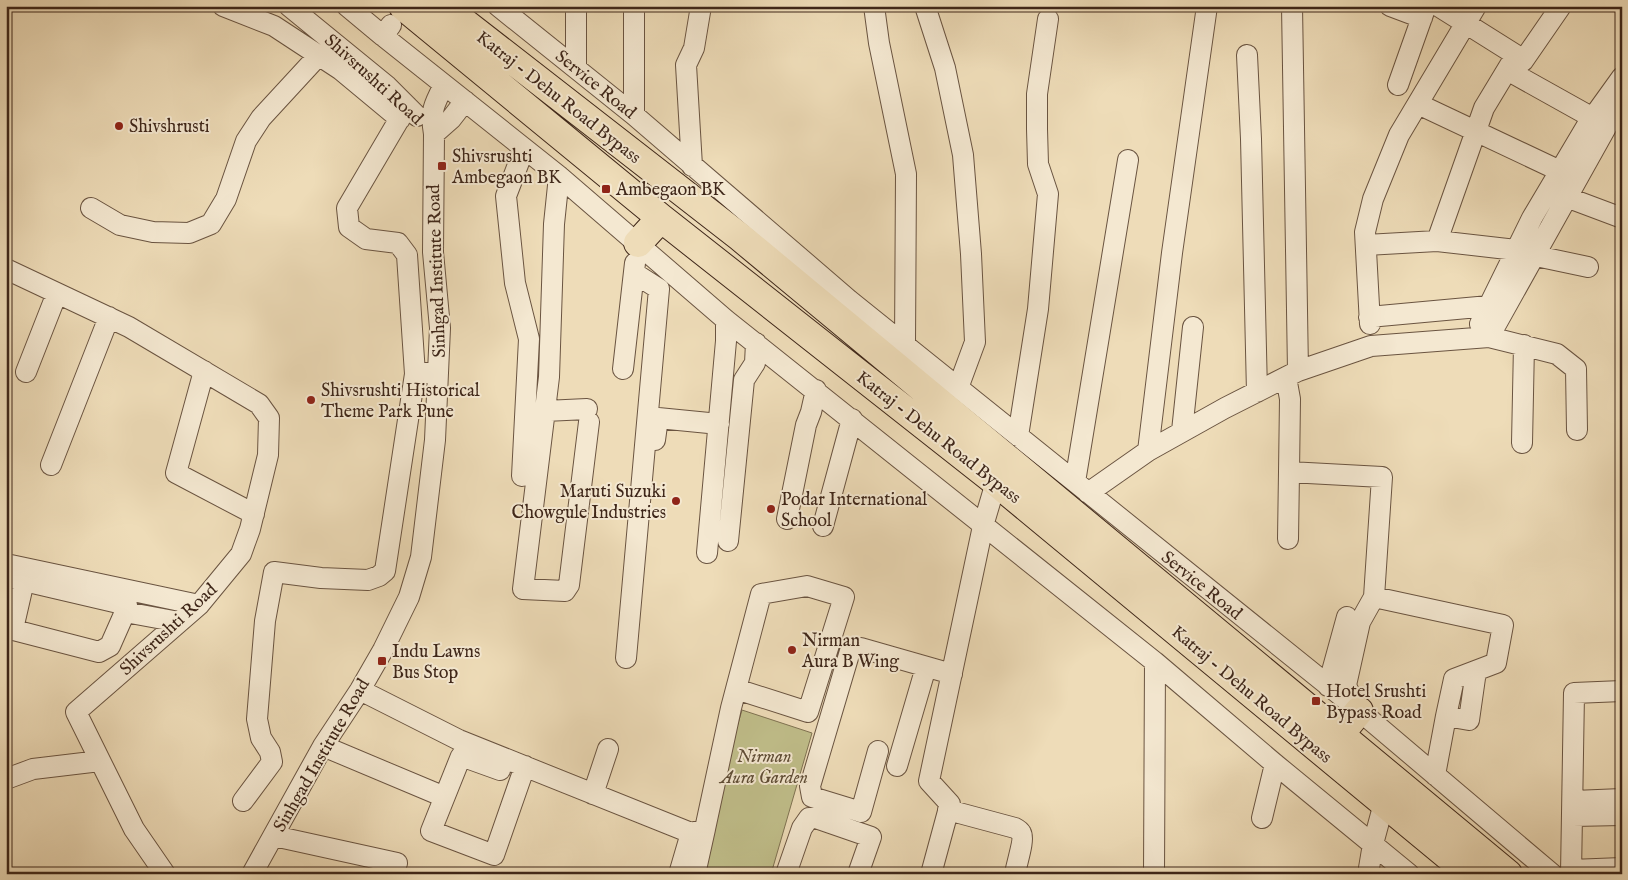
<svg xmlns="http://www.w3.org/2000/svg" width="1628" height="880" viewBox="0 0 1628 880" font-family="'IM FELL English',serif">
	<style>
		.green { fill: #c0be8a; stroke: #7f7252 }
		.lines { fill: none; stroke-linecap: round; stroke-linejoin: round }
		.minor-casing { stroke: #6a5441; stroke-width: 22 }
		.highway-casing { stroke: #3e2619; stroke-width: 30 }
		.minor { stroke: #f4e8d1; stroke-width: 20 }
		.highway { stroke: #eedcb8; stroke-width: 28 }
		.poi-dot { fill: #8f2418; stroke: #f4e8d1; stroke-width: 2 }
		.labels { text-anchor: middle; stroke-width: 4; stroke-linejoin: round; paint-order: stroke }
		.street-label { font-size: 18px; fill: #3e2619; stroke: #f4e8d1 }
		.poi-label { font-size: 18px; fill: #3e2619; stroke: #f4e8d1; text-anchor: start }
		.park-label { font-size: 18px; font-style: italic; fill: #5e4c35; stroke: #f4e8d1 }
	</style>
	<rect width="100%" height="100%" fill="#eedcb8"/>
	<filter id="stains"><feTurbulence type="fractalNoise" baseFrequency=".004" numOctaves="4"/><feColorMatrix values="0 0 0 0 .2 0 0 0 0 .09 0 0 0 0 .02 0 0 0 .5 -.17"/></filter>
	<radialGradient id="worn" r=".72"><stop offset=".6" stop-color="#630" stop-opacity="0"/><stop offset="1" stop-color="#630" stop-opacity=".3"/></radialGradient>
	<path class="green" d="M742,710L812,733L771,874H711L702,870L719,788Z"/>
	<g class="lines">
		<g class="minor-casing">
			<path id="minor" d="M223,6L274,26L341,70L400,119
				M289,6L387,86L417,116
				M347,6L383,36
				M498,6L634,115L849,300L1355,707L1552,874
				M576,6V67
				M634,6V115
				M874,6L879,43L906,174L905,345
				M925,6L945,68L963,155L971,254L975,342L958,388
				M1292,6L1298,371
				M1390,6L1422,18
				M391,25L383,36L559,176L726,320L1155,662L1275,764L1409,874
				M1247,55L1251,139L1257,392
				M1516,55L1523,61L1561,6
				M1507,70L1593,118
				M1398,85L1426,6
				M1418,104L1560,171
				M407,106L347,208L349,227L366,239L398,243L407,255L415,374
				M434,134L451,119L465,101
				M692,166L686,65L694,48L701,6
				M559,176L554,224L549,377L523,589L565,591L569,585L589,422
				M1566,197L1622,218
				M91,208L120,225L153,232L189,233L211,224L226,199L246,141L261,118L319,55
				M1437,241L1484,108L1516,55L1438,6
				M1366,245L1437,241L1516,250
				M1536,256L1588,267
				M6,269L129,327L259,404L269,418L268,455L250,529L241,554L199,605L76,712L134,829L165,874
				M1369,317L1489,306
				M1370,324L1365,232L1373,199L1399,135L1476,6
				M1480,324L1532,218L1586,127L1622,77
				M1489,337L1622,99
				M623,369L635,263
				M204,371L176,473L254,514
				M26,372L57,293
				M1286,377L1290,399L1289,472
				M545,411L587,409
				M1182,431L1193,327
				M1018,436L1038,309L1048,194L1038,164L1037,129V94L1048,19
				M655,440L658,418L719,424
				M1522,443L1524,345
				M1148,451L1172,253L1207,6
				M51,465L109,317
				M522,476L529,339L515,283L506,196L524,149
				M1075,482L1128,160
				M1088,493L1148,451L1225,408L1298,371L1371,346L1489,337L1557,354L1576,369L1577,430
				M787,519L806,425L811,412L816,390
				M823,526L852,419
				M1288,539L1289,472L1382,477L1374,597
				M728,541L744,380L755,363L756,343
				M707,553L726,341V320
				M6,564L199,605
				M7,577L127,605L125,612
				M6,628L99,652L110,646L125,612L179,622
				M13,629L24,581
				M626,658L659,289L634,273
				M1328,686L1347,617
				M360,690L459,740L691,833
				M1355,707L1346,685L1360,622L1374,597L1503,625L1496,663L1454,679L1446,716
				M323,746L435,793
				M878,751L861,812L812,797L810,786L850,651L856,648H861L952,674
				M897,766L926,667
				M500,770L461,756L431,831L494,855L525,766
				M1435,775L1446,716L1469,720L1476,671
				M6,779L33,769L100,761
				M593,794L608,749
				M243,801L272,762L270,752L261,738L257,719L265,621L274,572L321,578L368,580L379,576L385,571L415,374L438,372
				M1574,801L1622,799
				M948,810L1015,828C1017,829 1020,831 1021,833C1025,840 1016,865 1015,874
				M1573,816L1622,815
				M1262,818L1275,764
				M691,833L705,829L731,708L761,594L807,586L844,597L808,712L736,689
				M274,836L397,863L393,874
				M1571,870L1622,868
				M252,874L323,746L360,690L383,650L409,597L421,557L435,440L440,328L433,252L434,134C430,111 434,104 444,85
				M679,874L691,833
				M695,874L705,829
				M786,874L802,828L809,818H816L871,837L858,874
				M931,874L950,804L929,781L983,526L996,482
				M1154,874L1155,662
				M1368,874L1373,844L1384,803
				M1571,874L1574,693L1622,691"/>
		</g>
		<g class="highway-casing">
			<path id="highway" d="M403,6L661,218L996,482L1470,874
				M443,6L740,237L1508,874
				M638,243L661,218
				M1340,734L1359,711"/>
		</g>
		<use href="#minor" class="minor"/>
		<use href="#highway" class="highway"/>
	</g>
	<g class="poi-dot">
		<circle cx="119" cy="126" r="5"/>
		<rect x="437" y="161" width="10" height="10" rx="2.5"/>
		<rect x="601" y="184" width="10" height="10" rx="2.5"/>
		<circle cx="311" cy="400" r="5"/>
		<circle cx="676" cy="501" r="5"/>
		<circle cx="771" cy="509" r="5"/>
		<circle cx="792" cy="650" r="5"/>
		<rect x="377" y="656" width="10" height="10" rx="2.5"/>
		<rect x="1311" y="696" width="10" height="10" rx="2.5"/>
	</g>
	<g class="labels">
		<g class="street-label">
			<text transform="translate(374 79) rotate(42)" y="6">Shivsrushti Road</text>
			<text transform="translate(596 84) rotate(39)" y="6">Service Road</text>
			<text transform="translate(559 97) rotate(38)" y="6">Katraj - Dehu Road Bypass</text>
			<text transform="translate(436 271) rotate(-92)" y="6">Sinhgad Institute Road</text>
			<text transform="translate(939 437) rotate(38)" y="6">Katraj - Dehu Road Bypass</text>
			<text transform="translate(1202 585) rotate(39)" y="6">Service Road</text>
			<text transform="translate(168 629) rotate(-43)" y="6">Shivsrushti Road</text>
			<text transform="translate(1252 694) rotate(40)" y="6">Katraj - Dehu Road Bypass</text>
			<text transform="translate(321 755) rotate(-60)" y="6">Sinhgad Institute Road</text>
		</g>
		<g class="poi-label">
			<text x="129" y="132">Shivshrusti</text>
			<text x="452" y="162">Shivsrushti<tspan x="452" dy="21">Ambegaon BK</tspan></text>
			<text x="616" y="195">Ambegaon BK</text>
			<text x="321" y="396">Shivsrushti Historical<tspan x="321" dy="21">Theme Park Pune</tspan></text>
			<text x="666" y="497" text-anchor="end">Maruti Suzuki<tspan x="666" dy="21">Chowgule Industries</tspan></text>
			<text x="781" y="505">Podar International<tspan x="781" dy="21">School</tspan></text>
			<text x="802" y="646">Nirman<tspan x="802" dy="21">Aura B Wing</tspan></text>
			<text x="392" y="657">Indu Lawns<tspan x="392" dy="21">Bus Stop</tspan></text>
			<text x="1326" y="697">Hotel Srushti<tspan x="1326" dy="21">Bypass Road</tspan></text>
		</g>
		<g class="park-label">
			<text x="764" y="762">Nirman<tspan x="764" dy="21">Aura Garden</tspan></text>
		</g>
	</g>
	<rect width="1628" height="880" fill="none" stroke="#eedcb8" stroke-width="25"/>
	<rect x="8" y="8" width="1613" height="865" fill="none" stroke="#3e2619" stroke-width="2.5"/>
	<rect x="12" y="12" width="1603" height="855" fill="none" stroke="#3e2619"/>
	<rect width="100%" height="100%" filter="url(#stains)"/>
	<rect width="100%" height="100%" fill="url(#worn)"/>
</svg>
